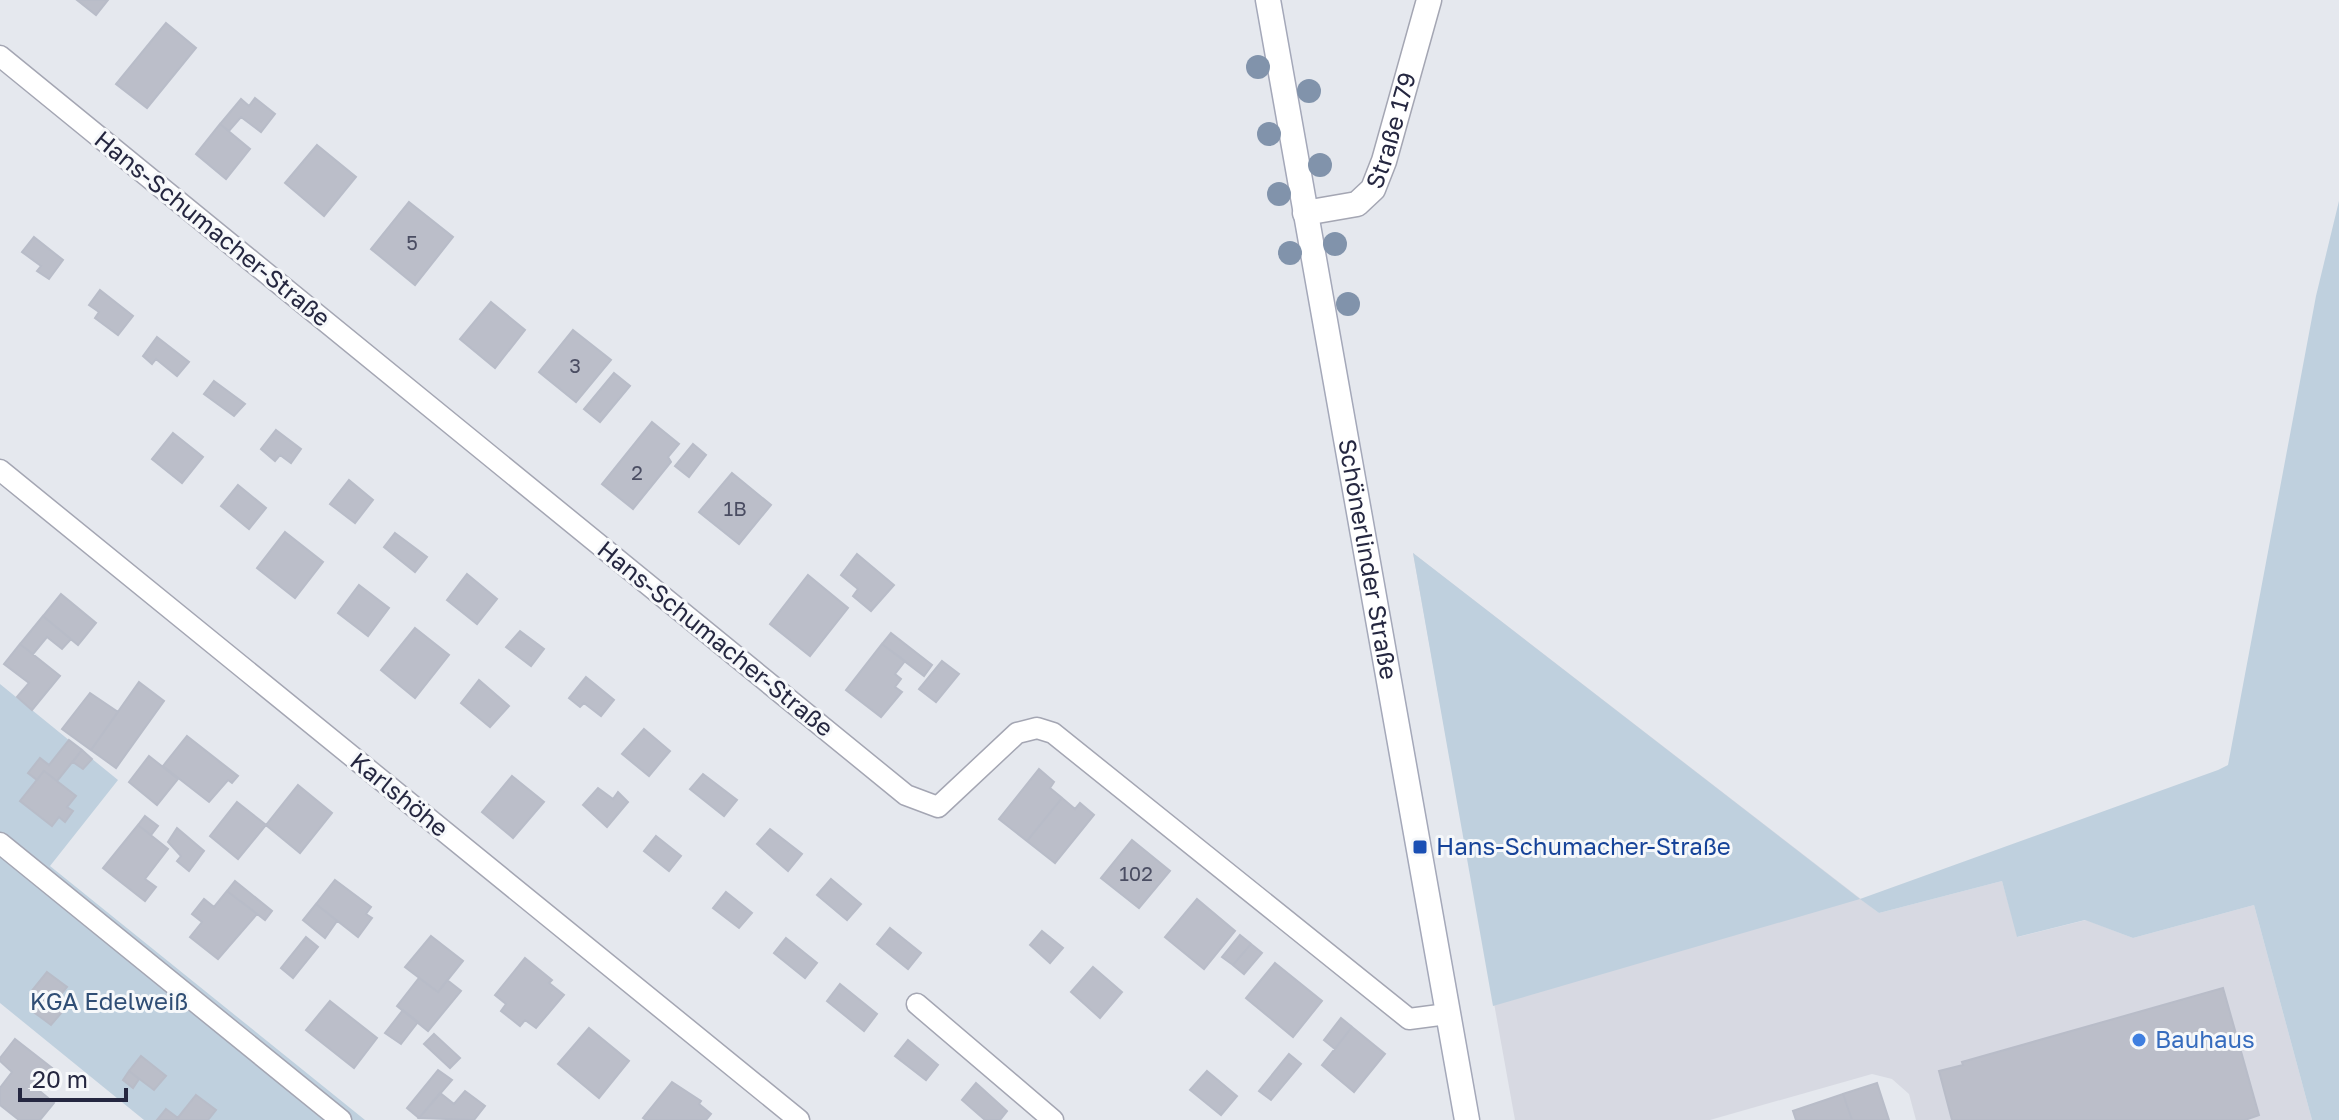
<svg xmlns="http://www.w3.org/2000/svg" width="2339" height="1120" viewBox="0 0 2339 1120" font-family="'Golos Text',sans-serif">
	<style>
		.built { fill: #d7d9e2 }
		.green { fill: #bfd0de }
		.building { fill: #bbbec9; stroke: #b8bcc8; stroke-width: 2 }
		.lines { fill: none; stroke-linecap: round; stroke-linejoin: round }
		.lane-casing { stroke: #a4a6b3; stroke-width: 23 }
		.street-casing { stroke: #a4a6b3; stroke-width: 27 }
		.secondary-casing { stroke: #a4a8b9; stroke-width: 27 }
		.lane { stroke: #fff; stroke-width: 20 }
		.street { stroke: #fff; stroke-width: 24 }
		.secondary { stroke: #fff; stroke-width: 24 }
		.tree { fill: #8193ab }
		.transit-dot { fill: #1a4fb4; stroke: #f6f8fa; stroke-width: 3 }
		.shop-dot { fill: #3f7fe0; stroke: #f6f8fa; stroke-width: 3 }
		.labels { text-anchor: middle; stroke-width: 6; stroke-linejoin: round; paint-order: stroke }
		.number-label { font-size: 20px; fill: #4a4d62 }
		.street-label { font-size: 24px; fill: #252740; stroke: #f6f8fa }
		.transit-label { font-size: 24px; fill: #164399; stroke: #f6f8fa; text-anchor: start }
		.park-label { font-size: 24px; fill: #304e75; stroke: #f6f8fa }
		.shop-label { font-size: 24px; fill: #366cbe; stroke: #f6f8fa; text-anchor: start }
	</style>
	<rect width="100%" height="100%" fill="#e5e8ee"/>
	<path class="built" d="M1413,553L1879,913L2002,881L2018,937L2086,920L2133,938L2254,905L2312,1120H1916L1909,1094L1892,1079L1872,1074L1710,1120H1515Z"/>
	<path class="green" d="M2339,201V1120H2312L2254,905L2133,938L2085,920L2017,937L2002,881L1879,913L1860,899L1493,1006L1413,553L1860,899L2218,770L2228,765L2316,296Z
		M0,684L118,780L50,866L365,1120H144L0,1003Z"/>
	<path class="building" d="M77,0H108L96,15Z
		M166,23L196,48L147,108L116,84Z
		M255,98L275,114L261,132L241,117L229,131L220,124L241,99L249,106Z
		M220,124L250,149L226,179L196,154Z
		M317,145L356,177L324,216L285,183Z
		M409,202L453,237L415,285L371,249Z
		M34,237L63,260L49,279L37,271L41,266L22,252Z
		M100,290L133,316L118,335L95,318L99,312L89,305Z
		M491,302L525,330L495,368L460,339Z
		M573,330L611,360L576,402L539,372Z
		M157,337L189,362L177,376L156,359L152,364L143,356Z
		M614,373L630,386L600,422L584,409Z
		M214,381L245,404L234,416L204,394Z
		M652,422L679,444L668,457L671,462L633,509L602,484Z
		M276,430L301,449L291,463L280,455L275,461L261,449Z
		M173,433L203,457L182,483L152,459Z
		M693,444L706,455L689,477L675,466Z
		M732,473L771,505L739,544L699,512Z
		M349,480L373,500L355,523L330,504Z
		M238,485L266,508L249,529L221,506Z
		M285,532L323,562L295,598L257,568Z
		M395,533L427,557L415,572L384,547Z
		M857,554L894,585L871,611L853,596L858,589L841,575Z
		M467,574L497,599L477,624L447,600Z
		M808,575L848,608L810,656L770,624Z
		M359,585L389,608L368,636L338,613Z
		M61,594L96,623L78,645L43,616Z
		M43,616L71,639L62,649L47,637L33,654L20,644Z
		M415,628L449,655L415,698L381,670Z
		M520,631L544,649L531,666L506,647Z
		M891,633L932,665L924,676L882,644Z
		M20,644L60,676L32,710L17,697L29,683L4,664Z
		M882,644L905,661L895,674L901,679L895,687L902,692L881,717L846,690Z
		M942,661L959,674L936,702L919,689Z
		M586,677L614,700L601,716L584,703L580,707L569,698Z
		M479,680L509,706L490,727L461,703Z
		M139,682L164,701L116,768L91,750Z
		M90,693L118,712L91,750L62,729Z
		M644,729L670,751L649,776L622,754Z
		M187,736L238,776L232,783L228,780L209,802L163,766Z
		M69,740L82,750L57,781L44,771L37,780L28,773L40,758L49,765Z
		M82,750L92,759L83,769L73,762Z
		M149,756L178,779L157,805L129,782Z
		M1039,769L1054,782L1050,788L1062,798L1027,841L999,819Z
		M44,771L76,796L67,807L73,811L65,822L59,817L52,826L20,801Z
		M703,774L737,800L724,816L690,789Z
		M512,776L544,802L513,838L482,812Z
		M298,785L332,813L300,853L266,825Z
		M598,788L613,799L618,792L628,802L607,827L583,805Z
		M1062,798L1075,809L1080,803L1094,815L1055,863L1027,841Z
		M237,802L266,825L238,859L210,836Z
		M145,816L158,826L151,835L138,825Z
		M138,825L168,849L145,879L156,887L145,901L103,868Z
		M177,828L204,851L189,871L177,861L181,856L168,842Z
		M770,829L802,854L788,871L757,844Z
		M656,836L681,856L669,871L644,851Z
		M1132,840L1170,871L1139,908L1101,878Z
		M831,879L861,904L847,920L817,895Z
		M335,880L371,907L366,914L372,918L358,937L316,904Z
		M235,881L272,911L265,920L227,891Z
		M227,891L257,914L218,959L190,937L202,922L192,914L204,899L214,907Z
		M726,892L752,913L739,928L713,908Z
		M1197,899L1235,931L1204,969L1165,937Z
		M316,904L337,921L325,938L303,920Z
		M890,928L921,953L908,969L877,944Z
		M1042,931L1063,948L1050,963L1030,945Z
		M1240,935L1251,944L1233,965L1222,957Z
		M431,936L463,961L438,992L405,967Z
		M306,937L318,947L293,978L281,968Z
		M786,938L817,963L805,978L774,953Z
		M1251,944L1262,953L1244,974L1233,965Z
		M525,958L552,980L549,983L564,995L536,1028L525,1020L520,1026L501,1011L506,1004L495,995Z
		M1275,963L1322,1001L1293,1037L1246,998Z
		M1093,967L1122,992L1100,1018L1071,992Z
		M47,972L67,987L50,1008L30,993Z
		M419,978L438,992L447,980L461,991L428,1031L397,1006Z
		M840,984L877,1014L864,1031L827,1001Z
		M2223,988L2259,1115L2245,1120H1952L1939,1071L1963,1065L1962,1062Z
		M40,1000L50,1008L53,1005L62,1012L51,1025L31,1010Z
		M330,1001L377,1038L354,1068L306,1030Z
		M403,1010L418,1022L401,1044L385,1033Z
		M1341,1018L1352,1027L1335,1049L1324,1040Z
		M1352,1027L1385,1054L1354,1092L1322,1065Z
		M589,1028L629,1061L599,1098L558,1064Z
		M434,1034L460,1058L450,1068L424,1044Z
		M15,1039L52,1068L36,1088L54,1103L40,1120H19L0,1105V1088L12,1072L0,1061V1058Z
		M908,1040L938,1065L926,1080L895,1056Z
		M1289,1054L1301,1064L1271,1100L1259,1091Z
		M141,1056L166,1076L154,1090L129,1071Z
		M438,1070L452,1080L419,1118L407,1108Z
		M129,1071L139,1079L133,1088L123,1080Z
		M1207,1071L1237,1096L1221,1115L1190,1090Z
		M672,1082L701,1101L699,1104L711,1114L706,1120H646L643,1118Z
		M976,1083L1007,1111L1000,1120H985L962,1100Z
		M1877,1083L1889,1120H1852L1843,1094Z
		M465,1091L485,1106L474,1120L419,1118L440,1093L454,1104Z
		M1843,1094L1852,1120H1796L1793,1111Z
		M196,1095L216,1110L208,1120H176Z
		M166,1109L178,1118L176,1120H157Z"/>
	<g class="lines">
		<g class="lane-casing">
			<path id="lane" d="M0,56L906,795L938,807L1017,733L1037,728L1053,733L1409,1019L1447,1014
				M0,470L799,1120
				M0,843L341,1120
				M917,1004L1053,1120"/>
		</g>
		<g class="street-casing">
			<g id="street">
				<path id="s1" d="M1305,213L1357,204L1373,189L1384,161L1429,0"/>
			</g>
		</g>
		<g class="secondary-casing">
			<g id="secondary">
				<path id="s2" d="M1268,0L1467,1120"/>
			</g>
		</g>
		<use href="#lane" class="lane"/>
		<use href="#street" class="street"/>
		<use href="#secondary" class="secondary"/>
	</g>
	<g class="tree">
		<circle cx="1258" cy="67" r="12"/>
		<circle cx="1309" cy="91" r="12"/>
		<circle cx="1269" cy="134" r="12"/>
		<circle cx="1320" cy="165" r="12"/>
		<circle cx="1279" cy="194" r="12"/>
		<circle cx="1335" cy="244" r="12"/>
		<circle cx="1290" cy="253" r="12"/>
		<circle cx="1348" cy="304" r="12"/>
	</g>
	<rect class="transit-dot" x="1412" y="839" width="16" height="16" rx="4"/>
	<circle class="shop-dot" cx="2139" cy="1040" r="8"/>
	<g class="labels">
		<g class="number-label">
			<text x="412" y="250">5</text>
			<text x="575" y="373">3</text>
			<text x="637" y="480">2</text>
			<text x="735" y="516">1B</text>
			<text x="1136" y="881">102</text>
		</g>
		<g class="street-label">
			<text dy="8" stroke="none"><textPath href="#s1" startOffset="136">Straße 179</textPath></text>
			<text transform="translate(212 229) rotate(39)" y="8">Hans-Schumacher-Straße</text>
			<text dy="8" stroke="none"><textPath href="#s2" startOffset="568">Schönerlinder Straße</textPath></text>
			<text transform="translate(715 639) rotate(39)" y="8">Hans-Schumacher-Straße</text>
			<text transform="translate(399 795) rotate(39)" y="8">Karlshöhe</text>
		</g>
		<g class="transit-label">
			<text x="1436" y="855">Hans-Schumacher-Straße</text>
		</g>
		<g class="park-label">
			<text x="109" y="1010">KGA Edelweiß</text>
		</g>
		<g class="shop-label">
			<text x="2155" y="1048">Bauhaus</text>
		</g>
	</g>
	<path d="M20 1088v12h106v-12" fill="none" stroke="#252740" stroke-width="4"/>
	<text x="32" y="1088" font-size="24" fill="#252740" stroke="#f6f8fa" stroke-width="6" paint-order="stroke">20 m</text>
</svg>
